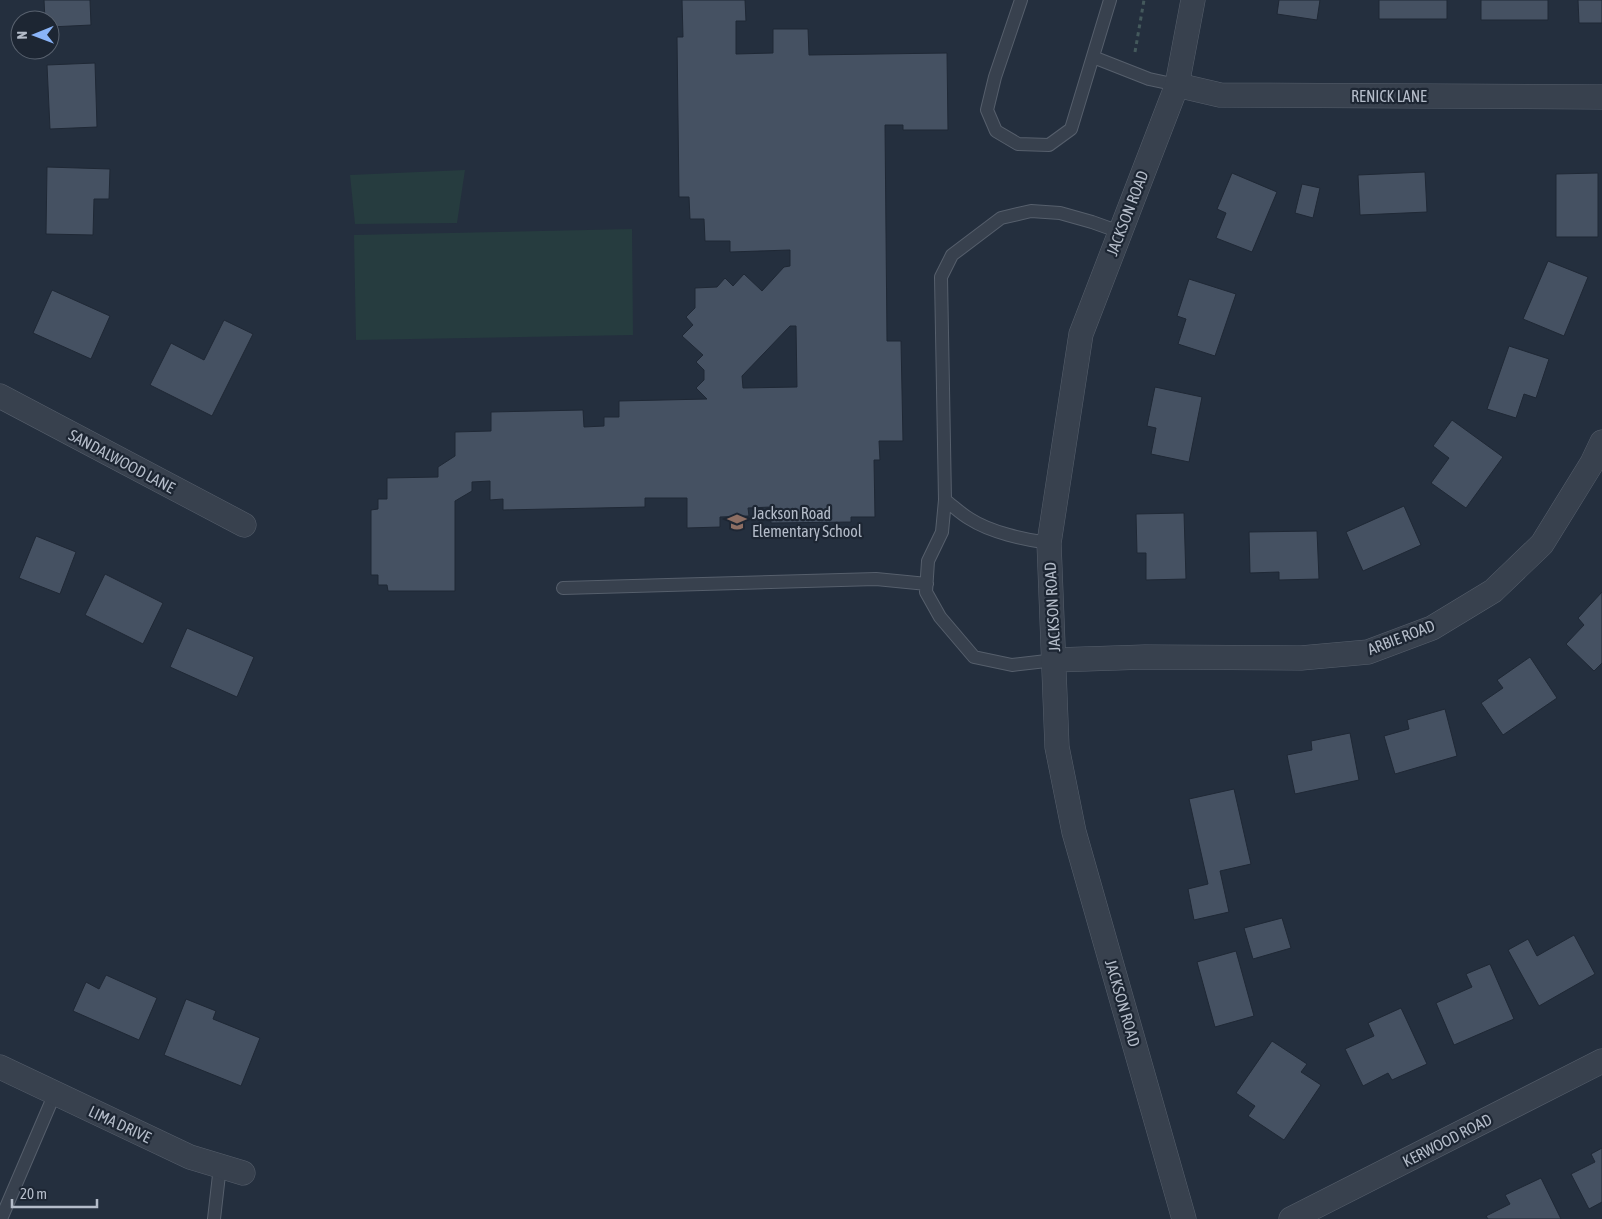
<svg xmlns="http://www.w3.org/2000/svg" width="1602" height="1219" viewBox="0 0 1602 1219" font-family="'Asap Condensed',sans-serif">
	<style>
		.green { fill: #263c3f }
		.building { fill: #455162; stroke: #1f2835; fill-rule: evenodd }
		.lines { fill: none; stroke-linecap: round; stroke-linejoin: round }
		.service-casing { stroke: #565f6c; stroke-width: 14 }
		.minor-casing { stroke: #565f6c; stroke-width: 25 }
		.path { stroke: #44595c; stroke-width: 3; stroke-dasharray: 4 4; stroke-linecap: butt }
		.service { stroke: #38414e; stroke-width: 12 }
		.minor { stroke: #38414e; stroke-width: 24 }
		.labels { text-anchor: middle; stroke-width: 4.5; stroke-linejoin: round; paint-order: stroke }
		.street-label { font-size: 16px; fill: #b4bcc9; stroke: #1d2633 }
		.poi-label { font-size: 16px; fill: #b4bcc9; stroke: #1d2633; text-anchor: start }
	</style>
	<rect width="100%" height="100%" fill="#242f3e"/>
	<path class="green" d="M465,170L457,223L355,224L350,175Z
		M632,229L633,335L356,340L354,235Z"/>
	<path class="building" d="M44,0H90L91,25L50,27V20H45Z
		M682,0H745L746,21H736V54L773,53V29H808L809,55L947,53L948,130H903V125H885L887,341H901L903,441H879L880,460H874L875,517H851V522L771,523V507L748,508L749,516L720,517V527L687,528V498H645V507L503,510V499L490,500V481L472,482V491L455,501V591H388L387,585H378V575H371V510L378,509V499H387V478L438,477V467L455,456V432L491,431V412L583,410L584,427L604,426V417H619V401L707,399L696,388L704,380V370L696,362L703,355L682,336L693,325L686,317L695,308V288L717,287L725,278L733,286L744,274L762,291L784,267L790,266V250L730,252V241H705L704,219H690L689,197H679L677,37H683ZM790,326H796L797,387L743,388L742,376Z
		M1279,0H1320L1317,20L1277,14Z
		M1379,0H1447V19H1379Z
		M1481,0H1548V20H1481Z
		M1578,0H1602V23H1579Z
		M95,63L97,127L50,129L47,65Z
		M47,167L110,169L109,199H94L93,235L46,234Z
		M1425,172L1427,212L1360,215L1358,175Z
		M1232,173L1277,192L1252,252L1216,238L1226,213L1217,209Z
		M1598,173V237H1556V174Z
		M1302,184L1320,188L1313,218L1295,213Z
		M1548,261L1588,277L1564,336L1523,319Z
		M1189,279L1236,294L1215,356L1178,344L1186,319L1177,316Z
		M52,290L110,316L91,359L33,333Z
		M224,320L253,334L212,416L150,385L171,343L204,360Z
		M1509,346L1549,359L1536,398L1524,394L1516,418L1487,409Z
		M1155,387L1202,397L1189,462L1151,454L1156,428L1147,426Z
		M1452,420L1503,457L1466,508L1431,483L1449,458L1433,446Z
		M1404,506L1421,545L1363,571L1346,532Z
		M1184,513L1186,579L1146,580V553H1137L1136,514Z
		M1317,531L1319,579L1279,580V572L1250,573L1249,532Z
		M36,536L76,552L60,594L19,578Z
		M105,574L163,603L143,644L85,615Z
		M1602,592V663L1594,671L1566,644L1584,625L1578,618Z
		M187,628L254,657L237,697L170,667Z
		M1530,657L1557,698L1503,735L1481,703L1503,688L1497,680Z
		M1445,709L1457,756L1395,774L1384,736L1409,729L1407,720Z
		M1350,733L1359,780L1295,794L1287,755L1312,750L1311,741Z
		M1234,789L1251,864L1220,871L1229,912L1194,920L1188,889L1208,884L1189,799Z
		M1282,918L1291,948L1253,959L1244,928Z
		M1574,935L1595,974L1539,1006L1508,950L1528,939L1537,956Z
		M1236,951L1254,1016L1215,1027L1197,962Z
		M1490,964L1514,1019L1454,1045L1436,1003L1472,987L1466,974Z
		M106,975L157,998L139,1040L73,1011L86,982L99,989Z
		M186,999L216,1011L213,1019L260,1038L241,1086L164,1055Z
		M1401,1008L1427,1064L1392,1080L1388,1073L1363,1086L1345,1049L1374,1036L1368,1023Z
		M1272,1041L1307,1064L1301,1072L1321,1085L1284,1140L1248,1116L1255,1106L1236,1093Z
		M1602,1148V1202L1589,1209L1571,1174L1595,1162L1591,1154Z
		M1541,1178L1561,1219H1488L1486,1216L1510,1204L1505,1195Z"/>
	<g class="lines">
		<g class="service-casing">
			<path id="service" d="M1021,0L995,77L987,110L996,131L1018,144L1049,145L1071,129L1110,0
				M1093,57L1149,79L1177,85
				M945,500C953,506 961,514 970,519C990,532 1025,540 1049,543
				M563,588L876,579L927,584
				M1055,660L1012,665L974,657L940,617L926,592L928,561L942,532L945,500L941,277L952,255L1001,218L1031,211L1060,213L1092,222L1120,232
				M1,1219L55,1093
				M214,1219L220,1166"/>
		</g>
		<g class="minor-casing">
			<path id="minor" d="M1177,85L1220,95L1602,97
				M0,396L244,525
				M1055,660L1145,657L1301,658L1368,652L1432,628L1493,591L1542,544L1592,463L1602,442
				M0,1067L190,1157L243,1173
				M1184,1219L1074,832L1057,747L1049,543L1081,334L1177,85L1193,0
				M1291,1219L1602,1061"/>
		</g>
		<path class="path" d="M1135,52L1144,0"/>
		<use href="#service" class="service"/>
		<use href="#minor" class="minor"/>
	</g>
	<defs>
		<g id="school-bare" transform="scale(1.5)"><path d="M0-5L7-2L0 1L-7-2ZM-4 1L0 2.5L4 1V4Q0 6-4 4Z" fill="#8d6e63" stroke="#1d2633" stroke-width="2.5" paint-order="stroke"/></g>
	</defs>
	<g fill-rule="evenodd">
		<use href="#school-bare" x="737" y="522"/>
	</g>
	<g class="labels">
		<g class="street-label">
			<text x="1389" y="102">RENICK LANE</text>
			<text transform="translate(1127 213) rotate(-69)" y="6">JACKSON ROAD</text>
			<text transform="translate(122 461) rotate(28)" y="6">SANDALWOOD LANE</text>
			<text transform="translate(1052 607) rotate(-93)" y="6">JACKSON ROAD</text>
			<text transform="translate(1401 637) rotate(-21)" y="6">ARBIE ROAD</text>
			<text transform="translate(1123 1003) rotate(74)" y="6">JACKSON ROAD</text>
			<text transform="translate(120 1124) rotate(25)" y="6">LIMA DRIVE</text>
			<text transform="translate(1447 1140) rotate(-27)" y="6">KERWOOD ROAD</text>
		</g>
		<g class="poi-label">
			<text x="752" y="519">Jackson Road<tspan x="752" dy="18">Elementary School</tspan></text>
		</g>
	</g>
	<g transform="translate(35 35) rotate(269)"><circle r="24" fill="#1d2633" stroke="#59626f"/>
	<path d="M0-4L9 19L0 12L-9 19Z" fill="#8ab4f8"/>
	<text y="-8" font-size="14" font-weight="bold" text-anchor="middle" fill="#b4bcc9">N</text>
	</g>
	<path d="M12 1199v8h85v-8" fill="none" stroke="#b4bcc9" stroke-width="2.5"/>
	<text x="20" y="1199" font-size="15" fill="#b4bcc9" stroke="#1d2633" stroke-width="4" paint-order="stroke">20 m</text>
</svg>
